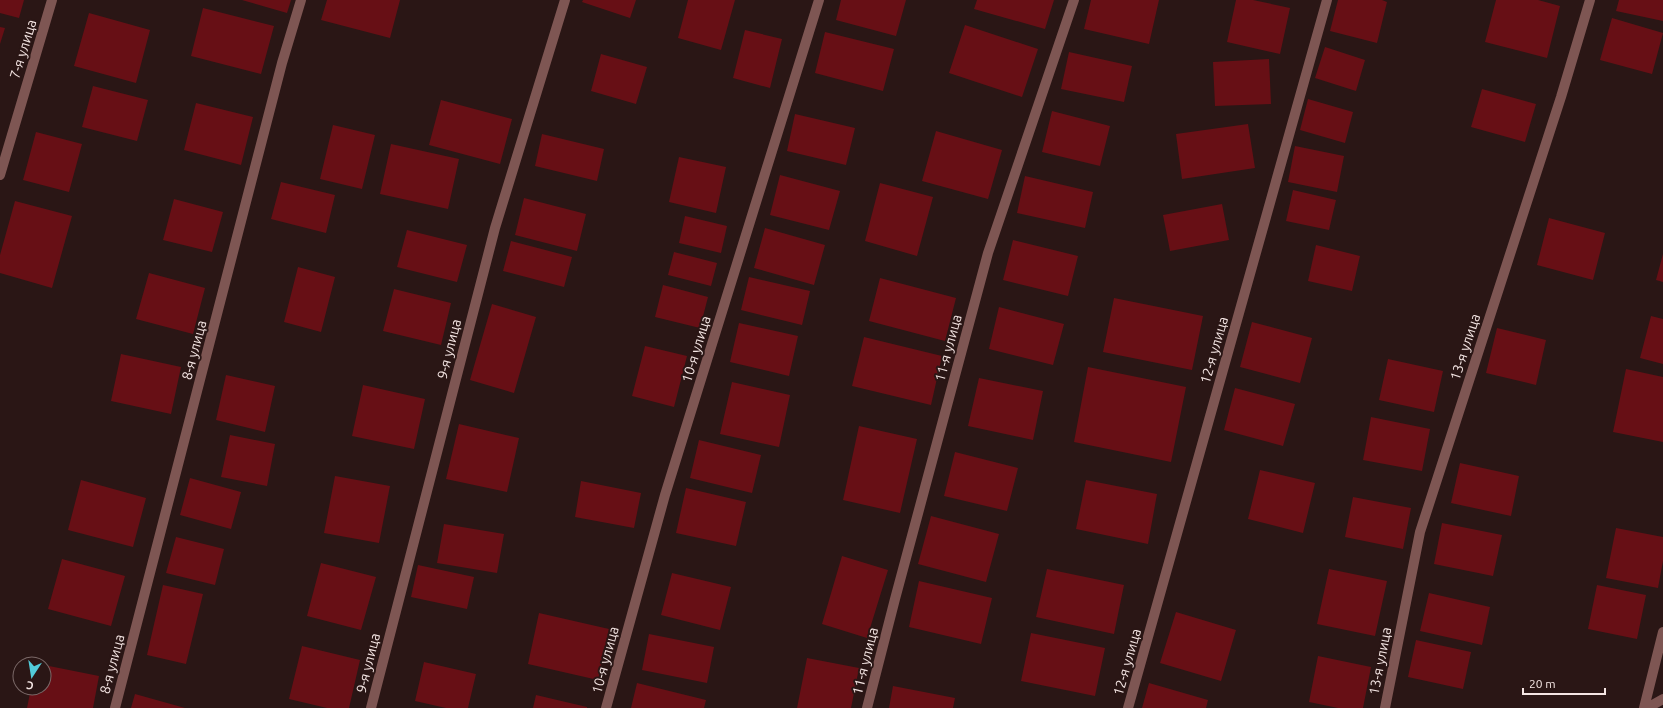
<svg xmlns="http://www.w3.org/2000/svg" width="1663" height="708" viewBox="0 0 1663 708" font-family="Ubuntu,sans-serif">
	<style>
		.building { fill: #670f15 }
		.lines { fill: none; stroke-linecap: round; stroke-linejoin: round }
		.minor { stroke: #7e5653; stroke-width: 10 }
		.labels { text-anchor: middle; stroke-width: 4; stroke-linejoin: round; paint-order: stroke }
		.street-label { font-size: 14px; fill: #f5e6e4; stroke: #2a1615 }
	</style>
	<rect width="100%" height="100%" fill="#2a1615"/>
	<path class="building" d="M0,0H24L19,18L0,13Z
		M242,0H291L287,13Z
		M327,0H400L390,38L321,20Z
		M583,0H636L630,18L582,2Z
		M688,0H735L721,50L678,38Z
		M841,0H906L896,36L836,20Z
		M977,0H1054L1045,29L974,9Z
		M1091,0H1159L1149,44L1084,29Z
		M1236,0H1253L1290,8L1280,54L1227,42Z
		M1338,0H1382L1387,2L1377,43L1330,31Z
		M1496,0H1538L1560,6L1547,58L1485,42Z
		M1619,0H1663V21L1616,11Z
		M203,8L274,26L261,74L191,56Z
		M89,13L150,30L136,83L74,66Z
		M1612,18L1663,33L1652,74L1600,60Z
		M965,25L1038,49L1022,97L949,73Z
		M0,27L5,28L0,44Z
		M745,30L782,39L770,88L733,78Z
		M825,32L894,49L883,91L815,73Z
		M1325,47L1365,60L1356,91L1315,78Z
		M1069,52L1132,66L1124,102L1061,89Z
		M601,54L647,67L636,104L591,91Z
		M1269,59L1271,104L1215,106L1213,62Z
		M93,86L148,100L137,141L82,127Z
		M1482,89L1536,104L1525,142L1471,127Z
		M1308,99L1353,112L1345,143L1300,130Z
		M441,100L512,119L500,164L429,145Z
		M196,103L253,117L241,165L184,150Z
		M1052,111L1110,126L1100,166L1042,152Z
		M795,114L855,128L846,165L787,151Z
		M1248,124L1255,168L1182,179L1176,134Z
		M333,125L375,135L362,189L320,179Z
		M936,131L1002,150L988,199L922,181Z
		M36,132L82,144L69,192L23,180Z
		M542,134L604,149L597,181L535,166Z
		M391,144L459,159L448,209L380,194Z
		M1295,146L1344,156L1337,192L1288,182Z
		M679,157L726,167L716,213L669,202Z
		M780,175L840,191L829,230L770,215Z
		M1025,176L1093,192L1085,228L1017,213Z
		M281,182L335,195L326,233L271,219Z
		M880,183L933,197L917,256L865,241Z
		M1293,190L1336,200L1329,230L1286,221Z
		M524,198L586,214L577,251L515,235Z
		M174,199L223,212L212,252L163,240Z
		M15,201L72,216L52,288L0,273V255Z
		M1222,204L1229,240L1170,251L1163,215Z
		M685,216L727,226L721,253L679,243Z
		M1549,218L1605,233L1593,280L1537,265Z
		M765,228L825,245L814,285L754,268Z
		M407,230L467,245L457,282L397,267Z
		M1013,240L1078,256L1068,296L1003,280Z
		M511,241L572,257L564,287L503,271Z
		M1316,245L1360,256L1352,291L1308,281Z
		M674,252L717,263L711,286L668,275Z
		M1663,254V282L1656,280Z
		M298,267L335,277L321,332L284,322Z
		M149,273L205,288L193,334L136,319Z
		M749,277L810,291L802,325L741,310Z
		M880,278L956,298L945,341L869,321Z
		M663,285L708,297L700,328L655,317Z
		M394,289L451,303L441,345L383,331Z
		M1114,298L1203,316L1192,370L1103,352Z
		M492,304L536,317L514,393L470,380Z
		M999,307L1064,324L1053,365L989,349Z
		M1651,316L1663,319V364L1640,358Z
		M1252,322L1312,338L1300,383L1240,367Z
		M739,323L798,336L789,376L730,362Z
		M1497,328L1546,340L1536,385L1486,373Z
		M864,337L942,356L931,405L852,386Z
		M645,346L687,356L674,407L632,396Z
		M121,354L181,367L171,414L111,401Z
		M1388,359L1443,371L1434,412L1379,400Z
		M1088,367L1186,387L1171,462L1074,442Z
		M1626,369L1663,377V442L1613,432Z
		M226,375L275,386L265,432L216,420Z
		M979,378L1043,391L1033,440L968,426Z
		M732,382L790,395L779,447L720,434Z
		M363,385L425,399L414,449L352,436Z
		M1235,388L1295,404L1283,446L1224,430Z
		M1371,417L1430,429L1422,471L1363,460Z
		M459,424L519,438L507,492L446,479Z
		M859,426L917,439L900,513L843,500Z
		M230,435L275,444L267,486L221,477Z
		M699,440L761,455L752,493L690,478Z
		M955,452L1018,468L1007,511L944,496Z
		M1460,463L1519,476L1511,516L1451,503Z
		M1260,470L1315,483L1303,533L1248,519Z
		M335,476L390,486L379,543L324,533Z
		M190,478L241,492L231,529L180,515Z
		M81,480L146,498L133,547L68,530Z
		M1086,480L1157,494L1148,544L1076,529Z
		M581,481L641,493L634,528L575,517Z
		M686,488L746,502L736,546L676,533Z
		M1353,497L1411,508L1403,549L1345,537Z
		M931,516L999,534L986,582L918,564Z
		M1442,523L1502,535L1493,576L1434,564Z
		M444,524L504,534L497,573L437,563Z
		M1616,528L1663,537V561L1658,588L1606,578Z
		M176,537L224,549L215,585L166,573Z
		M842,556L888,570L867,638L822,624Z
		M62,559L125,576L111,626L48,609Z
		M321,563L376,577L361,630L307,616Z
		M418,565L474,577L467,609L411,597Z
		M1047,569L1124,585L1114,634L1036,617Z
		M1329,569L1387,581L1375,636L1317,624Z
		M672,573L731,587L720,630L661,615Z
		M919,581L992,598L981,644L909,627Z
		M163,585L203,594L186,664L147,655Z
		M1597,585L1646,595L1637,639L1588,629Z
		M1429,593L1490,607L1482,645L1420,631Z
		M1176,612L1236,630L1221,681L1160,663Z
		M539,613L609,629L598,680L528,664Z
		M1031,633L1105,648L1095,696L1021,681Z
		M649,634L714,647L707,683L642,670Z
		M1416,640L1471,652L1463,689L1408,677Z
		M302,646L360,660L349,708H327L289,699Z
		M1318,656L1371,667L1363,708H1338L1309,702Z
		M807,658L859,668L851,708H797Z
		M424,662L476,674L468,708H446L415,701Z
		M44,665L99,676L93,708H27L31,688H44Z
		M637,683L706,700L704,708H631Z
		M1149,683L1208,700L1206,708H1142Z
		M893,686L955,698L953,708H889Z
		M135,694L185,708H131Z
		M536,695L587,707V708H533Z"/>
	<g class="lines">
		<path class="minor" d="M0,175L52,0
			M115,708L282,63L301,0
			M371,708L495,228L565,0
			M606,708L665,495L819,0
			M867,708L895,599L988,253L1074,0
			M1128,708L1327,0
			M1385,708L1420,532L1561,97L1590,0
			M1644,708L1663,632
			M1647,708L1663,699"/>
	</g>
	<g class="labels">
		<g class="street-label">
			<text transform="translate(23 49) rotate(-73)" y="5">7-я улица</text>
			<text transform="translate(1465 347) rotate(-72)" y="5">13-я улица</text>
			<text transform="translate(948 348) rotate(-75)" y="5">11-я улица</text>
			<text transform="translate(449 349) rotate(-76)" y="5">9-я улица</text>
			<text transform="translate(696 349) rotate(-73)" y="5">10-я улица</text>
			<text transform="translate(194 350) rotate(-75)" y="5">8-я улица</text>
			<text transform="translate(1214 350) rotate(-74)" y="5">12-я улица</text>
			<text transform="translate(605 660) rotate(-75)" y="5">10-я улица</text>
			<text transform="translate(865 661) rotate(-76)" y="5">11-я улица</text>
			<text transform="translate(1380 661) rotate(-79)" y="5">13-я улица</text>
			<text transform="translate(1127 662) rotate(-74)" y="5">12-я улица</text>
			<text transform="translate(368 663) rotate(-76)" y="5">9-я улица</text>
			<text transform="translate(112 664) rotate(-75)" y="5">8-я улица</text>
		</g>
	</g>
	<g transform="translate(32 676) rotate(192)"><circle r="19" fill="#2a1615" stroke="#7b6968"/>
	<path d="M0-3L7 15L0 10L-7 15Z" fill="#52cbd9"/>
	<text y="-6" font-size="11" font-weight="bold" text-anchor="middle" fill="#f5e6e4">С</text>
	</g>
	<path d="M1523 688v6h82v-6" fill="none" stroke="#f5e6e4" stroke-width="2"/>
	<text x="1529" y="688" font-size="12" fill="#f5e6e4" stroke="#2a1615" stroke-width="3" paint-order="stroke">20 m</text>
</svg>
